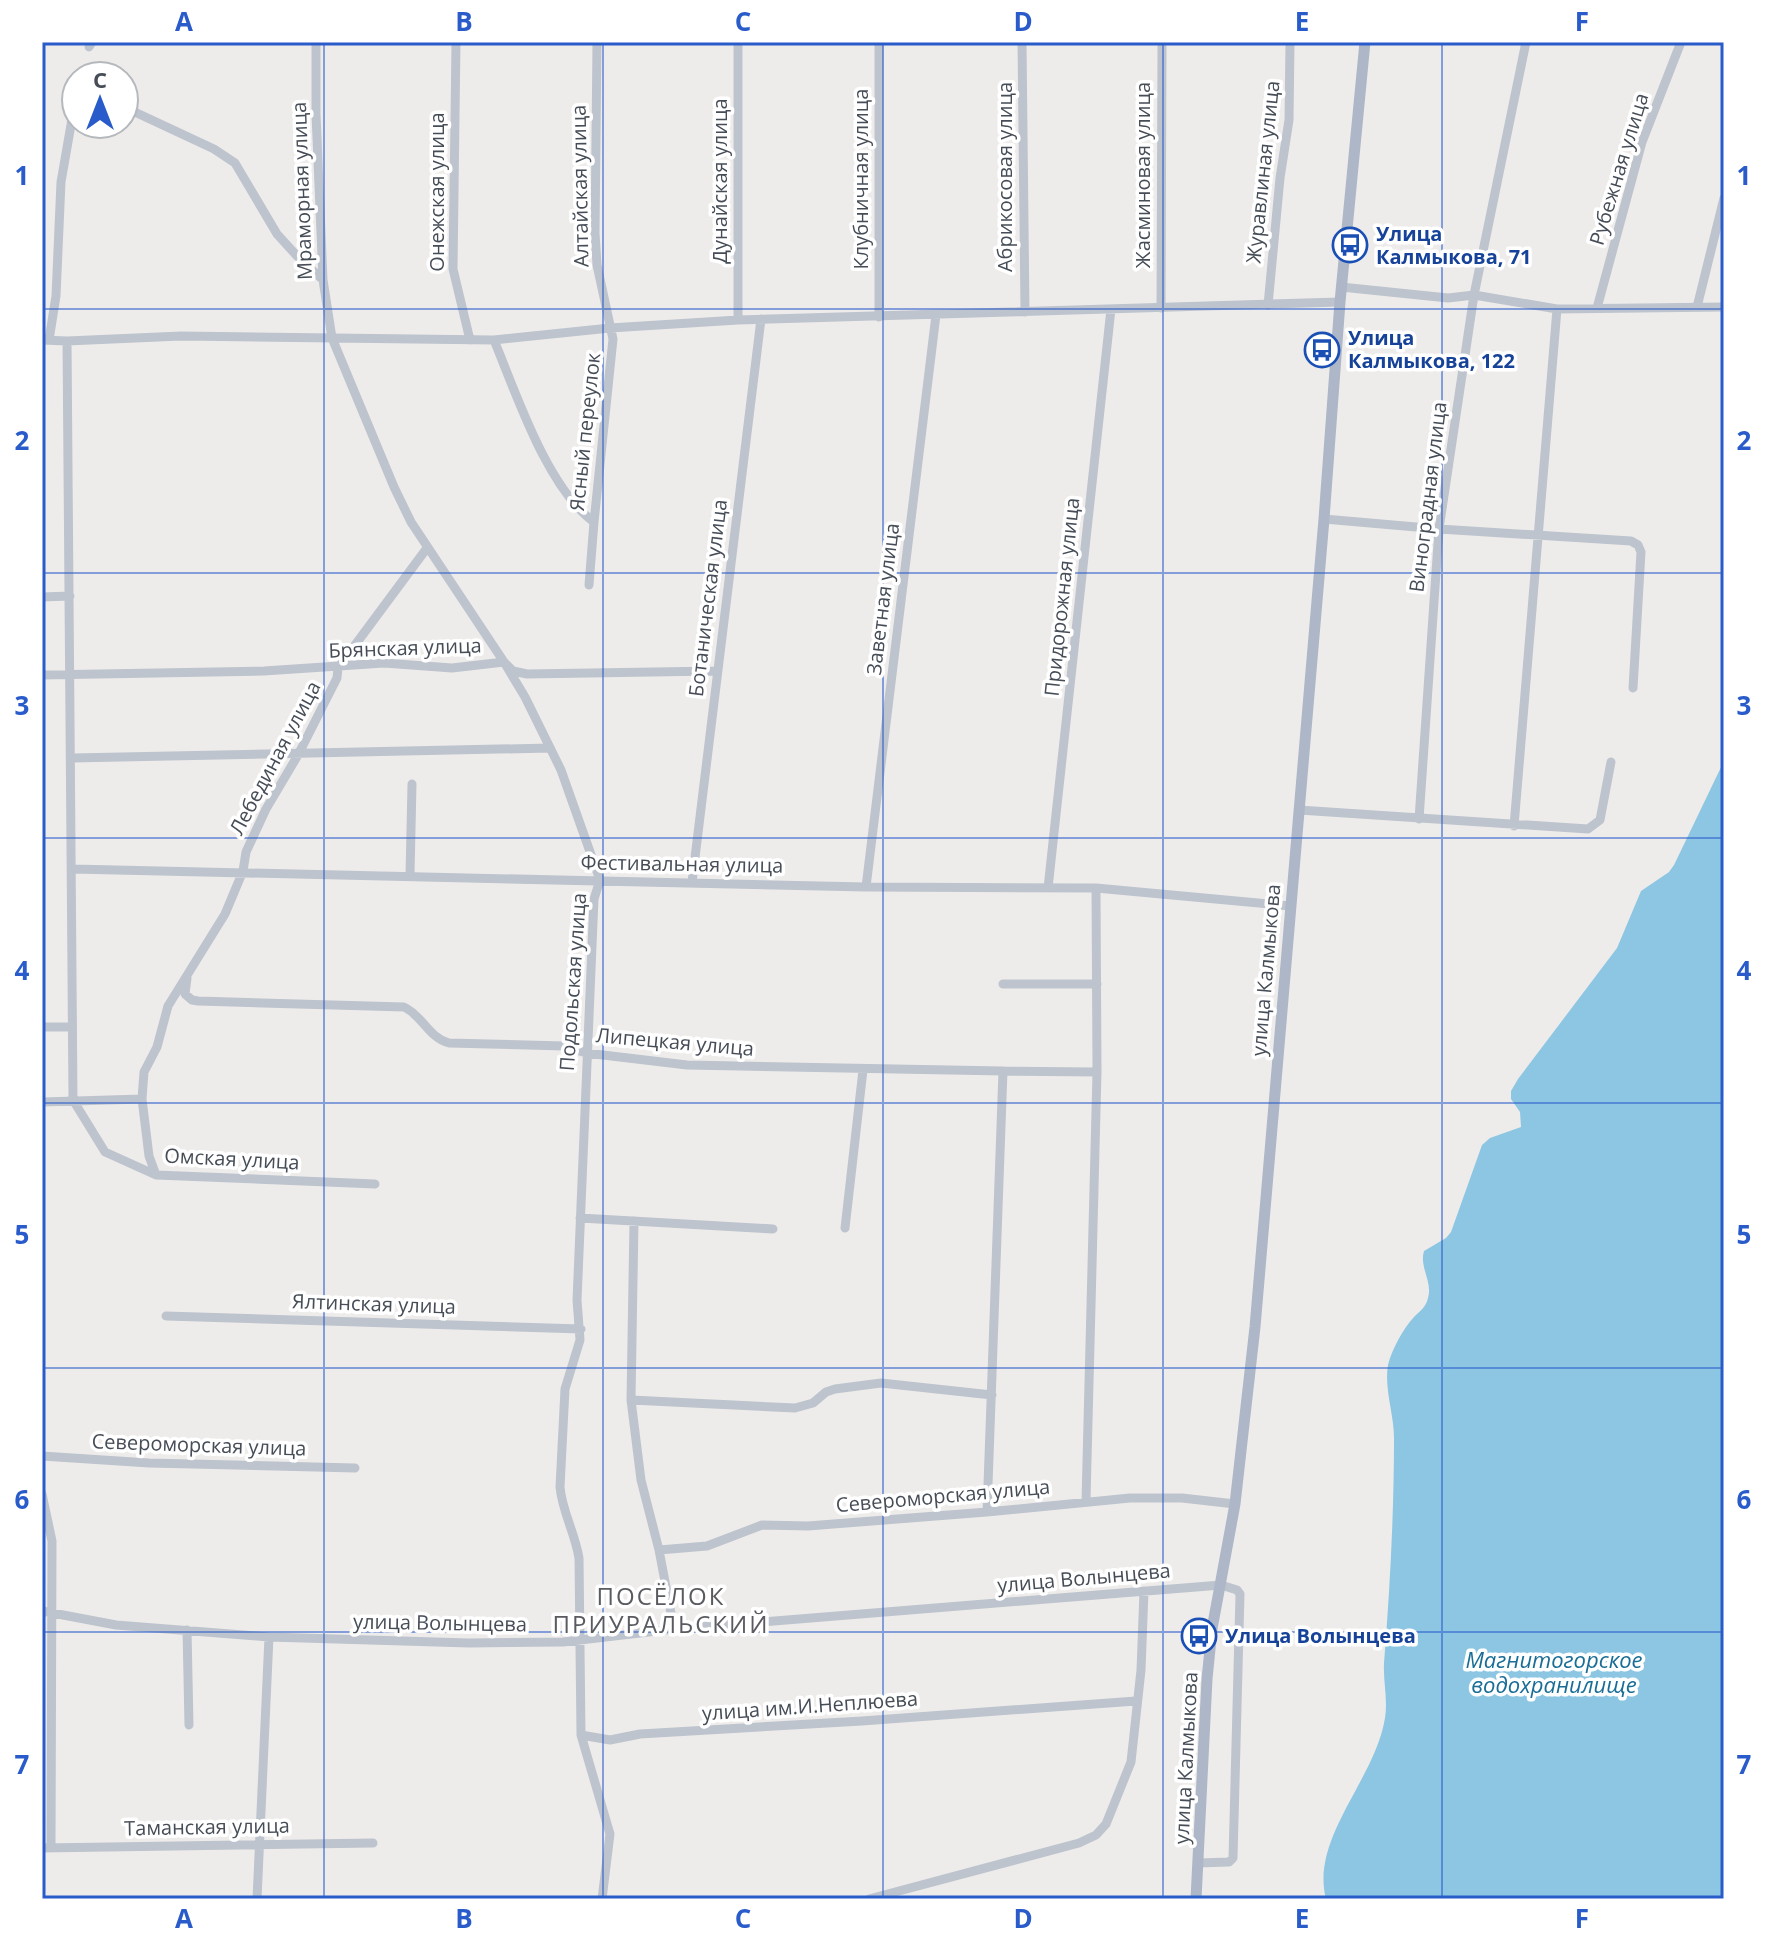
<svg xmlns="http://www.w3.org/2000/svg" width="1766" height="1941" viewBox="0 0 1766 1941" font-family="'Open Sans',sans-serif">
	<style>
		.water { fill: #8dc6e2 }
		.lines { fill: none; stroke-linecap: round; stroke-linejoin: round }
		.minor { stroke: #bec4cd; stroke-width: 9 }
		.major { stroke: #adb7c8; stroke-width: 11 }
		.grid { fill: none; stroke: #295cca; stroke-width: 2; stroke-opacity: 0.55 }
		.labels { text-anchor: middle; stroke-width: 7; stroke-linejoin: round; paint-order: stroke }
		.street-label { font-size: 20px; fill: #464d57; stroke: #fff }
		.transit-label { font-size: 20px; font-weight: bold; fill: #164399; stroke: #fff; text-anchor: start }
		.water-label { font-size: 22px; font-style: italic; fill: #196d96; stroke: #fff }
		.quarter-label { font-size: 24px; letter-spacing: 2px; fill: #595b60; stroke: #fff }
		.neatline { fill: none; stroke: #295cca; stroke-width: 3 }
		.grid-label { font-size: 26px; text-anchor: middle; font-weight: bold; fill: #295cca }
	</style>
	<rect width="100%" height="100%" fill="#eeeceb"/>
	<path class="water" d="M1724,761V1899H1326C1310,1838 1375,1780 1385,1718C1388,1700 1383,1681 1384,1663C1390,1588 1394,1513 1394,1438C1394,1414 1384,1389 1388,1365C1392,1349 1403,1329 1414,1317C1420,1311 1426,1307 1428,1298C1433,1282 1419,1267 1424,1251L1446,1238L1451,1232L1482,1145L1490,1138L1521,1127L1520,1112L1511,1099V1091L1518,1079L1617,948L1641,891L1669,872L1674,865Z"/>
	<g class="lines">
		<path class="minor" d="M316,42V114L323,280L332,338L394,487L411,522L504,662L525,697L561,770L600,880L594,899L577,1300L580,1340L565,1389L560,1487C562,1511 575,1533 579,1558L581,1735L610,1740L640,1734L862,1721L1136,1701
			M456,42L453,269L470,340
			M879,42V317
			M1022,42L1025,312
			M89,47L92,42
			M124,107L214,149L235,163L277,234L297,256L323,280
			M1341,287L1448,298L1474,295L1557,309L1724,307
			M1268,305L1280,178L1289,120L1290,42
			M1697,307L1724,198
			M1161,308L1162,42
			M1597,308L1642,142L1681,42
			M738,320V42
			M42,340L67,341L181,336L494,340L610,328L738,320L1340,302
			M49,340L56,296L61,182L76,96
			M494,340C516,393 547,488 594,522L613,339L597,265L595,233L597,42
			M67,341L73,1100L105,1152L156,1175L375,1184
			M1324,519L1439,529L1631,541L1638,545L1641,552L1633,688
			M589,585L594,522
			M42,597L70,596
			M42,675L264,671L384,663L452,668L504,662L513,671L527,674L716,671
			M72,758L550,748
			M1299,810L1588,829L1600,820L1611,762
			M1419,819L1439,529L1474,295L1526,42
			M1514,826L1557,309
			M73,869L866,887L1096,888L1290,906
			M410,875L412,784
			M692,882L761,319
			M866,887L936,315
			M1048,888L1111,309
			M187,978L185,994L192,1000L198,1001L404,1007C422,1015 429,1038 449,1043L564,1046L586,1053L687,1065L1003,1071
			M1003,984H1097
			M42,1027H72
			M42,1102L142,1099
			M156,1175L149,1156L142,1099L144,1072L157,1047L168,1006L225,914L243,871L246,852L266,809L298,755L337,678L338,668L427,548
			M580,1218L773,1229
			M634,1221L631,1400L641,1480L659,1550L674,1629
			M845,1228L863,1070
			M166,1316L581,1329
			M631,1400L795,1408L813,1403L826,1392L835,1389L881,1383L992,1395
			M42,1456L149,1463L355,1468
			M42,1494L52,1541L51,1848
			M1086,1500L1097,1072L1096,888
			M987,1512L1003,1071L1097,1072
			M659,1550L707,1546L762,1525L808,1526L987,1512L1130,1498H1182L1235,1504
			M42,1611L116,1625L269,1637L469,1643L563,1642L674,1629L1221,1585L1237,1590L1240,1594L1233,1858L1229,1862L1198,1863
			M187,1630L189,1725
			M581,1735L610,1834L602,1899
			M42,1848L373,1843
			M257,1899L269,1637
			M869,1899L1079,1843L1096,1835L1106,1824L1131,1762L1141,1670L1144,1591"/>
		<path class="major" d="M1196,1899L1207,1679L1212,1629L1235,1504L1255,1327L1324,519L1340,302L1365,42"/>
	</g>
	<path class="grid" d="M324,42V1899M603,42V1899M883,42V1899M1163,42V1899M1442,42V1899M42,309H1724M42,573H1724M42,838H1724M42,1103H1724M42,1368H1724M42,1632H1724"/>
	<defs>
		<g id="bus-ring" transform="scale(1.8)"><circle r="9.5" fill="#fff" stroke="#1a4fb4" stroke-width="1.5"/><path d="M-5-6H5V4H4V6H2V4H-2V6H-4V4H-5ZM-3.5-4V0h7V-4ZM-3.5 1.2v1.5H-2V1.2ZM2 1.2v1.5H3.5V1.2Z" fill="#1a4fb4"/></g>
	</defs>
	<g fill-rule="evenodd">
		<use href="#bus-ring" x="1350" y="245"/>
		<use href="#bus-ring" x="1322" y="350"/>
		<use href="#bus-ring" x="1199" y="1636"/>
	</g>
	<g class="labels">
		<g class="street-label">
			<text transform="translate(1619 169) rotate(-73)" y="7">Рубежная улица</text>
			<text transform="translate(1263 172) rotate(-84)" y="7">Журавлиная улица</text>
			<text transform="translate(1143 175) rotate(-90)" y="7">Жасминовая улица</text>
			<text transform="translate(1005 177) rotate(-90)" y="7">Абрикосовая улица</text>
			<text transform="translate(861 179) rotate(-90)" y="7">Клубничная улица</text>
			<text transform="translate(720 181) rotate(-90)" y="7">Дунайская улица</text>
			<text transform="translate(580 186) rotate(-91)" y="7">Алтайская улица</text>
			<text transform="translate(302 191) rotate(-92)" y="7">Мраморная улица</text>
			<text transform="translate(437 192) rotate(-90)" y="7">Онежская улица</text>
			<text transform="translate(585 432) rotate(-84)" y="7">Ясный переулок</text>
			<text transform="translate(1428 497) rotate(-83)" y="7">Виноградная улица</text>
			<text transform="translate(1062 597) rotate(-84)" y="7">Придорожная улица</text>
			<text transform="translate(708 598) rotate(-83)" y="7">Ботаническая улица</text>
			<text transform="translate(883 599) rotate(-83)" y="7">Заветная улица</text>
			<text transform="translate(405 648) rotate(-2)" y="7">Брянская улица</text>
			<text transform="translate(275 758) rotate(-62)" y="7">Лебединая улица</text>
			<text transform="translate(682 864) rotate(1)" y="7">Фестивальная улица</text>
			<text transform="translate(1266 970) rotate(-85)" y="7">улица Калмыкова</text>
			<text transform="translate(573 982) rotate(-86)" y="7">Подольская улица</text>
			<text transform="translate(675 1042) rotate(5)" y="7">Липецкая улица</text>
			<text transform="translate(232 1159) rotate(3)" y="7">Омская улица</text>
			<text transform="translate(374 1304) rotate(2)" y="7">Ялтинская улица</text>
			<text transform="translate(199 1445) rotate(2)" y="7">Североморская улица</text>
			<text transform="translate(943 1496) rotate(-5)" y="7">Североморская улица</text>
			<text transform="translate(1084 1578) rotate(-5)" y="7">улица Волынцева</text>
			<text transform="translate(440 1623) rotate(1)" y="7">улица Волынцева</text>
			<text transform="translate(810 1706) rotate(-4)" y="7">улица им.И.Неплюева</text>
			<text transform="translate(1186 1758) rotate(-87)" y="7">улица Калмыкова</text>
			<text transform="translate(207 1827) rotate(-1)" y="7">Таманская улица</text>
		</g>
		<g class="transit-label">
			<text x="1376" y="241">Улица<tspan x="1376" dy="23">Калмыкова, 71</tspan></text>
			<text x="1348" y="345">Улица<tspan x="1348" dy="23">Калмыкова, 122</tspan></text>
			<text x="1225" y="1643">Улица Волынцева</text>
		</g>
		<g class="water-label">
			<text x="1554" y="1668">Магнитогорское<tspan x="1554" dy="25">водохранилище</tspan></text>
		</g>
		<g class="quarter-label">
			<text x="661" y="1605">ПОСЁЛОК<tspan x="661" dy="28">ПРИУРАЛЬСКИЙ</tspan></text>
		</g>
	</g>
	<rect width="1766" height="1941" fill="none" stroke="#ffffff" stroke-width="88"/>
	<g transform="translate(100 100)"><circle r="38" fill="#ffffff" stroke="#b5b8bc" stroke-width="2"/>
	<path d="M0-6L14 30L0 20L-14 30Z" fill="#295cca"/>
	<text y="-12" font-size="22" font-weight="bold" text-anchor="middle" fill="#464d57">С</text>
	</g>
	<rect x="44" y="44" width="1678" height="1853" class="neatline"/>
	<g class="grid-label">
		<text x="184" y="31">A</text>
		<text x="464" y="31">B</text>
		<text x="743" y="31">C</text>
		<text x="1023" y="31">D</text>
		<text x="1302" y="31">E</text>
		<text x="1582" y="31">F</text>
		<text x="22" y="185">1</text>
		<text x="1744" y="185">1</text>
		<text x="22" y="450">2</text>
		<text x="1744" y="450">2</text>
		<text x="22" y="715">3</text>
		<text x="1744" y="715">3</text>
		<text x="22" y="980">4</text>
		<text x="1744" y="980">4</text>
		<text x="22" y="1244">5</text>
		<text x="1744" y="1244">5</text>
		<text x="22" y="1509">6</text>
		<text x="1744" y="1509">6</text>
		<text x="22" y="1774">7</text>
		<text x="1744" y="1774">7</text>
		<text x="184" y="1928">A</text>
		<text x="464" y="1928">B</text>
		<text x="743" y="1928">C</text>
		<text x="1023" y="1928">D</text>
		<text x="1302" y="1928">E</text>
		<text x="1582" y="1928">F</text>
	</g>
</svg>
